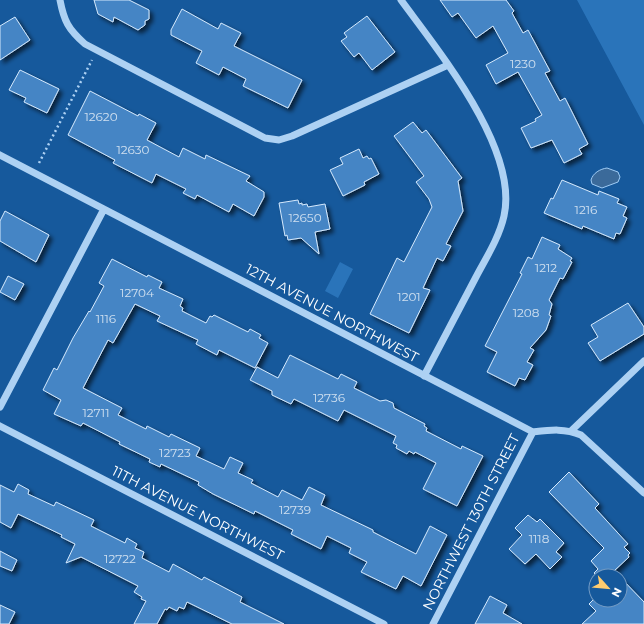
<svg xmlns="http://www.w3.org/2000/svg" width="644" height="624" viewBox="0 0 644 624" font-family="Montserrat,sans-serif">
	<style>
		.green { fill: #2a74ba }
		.water { fill: #3b6a9a; stroke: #a0ccf5 }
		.building { fill: #4485c5; stroke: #d5e9fd; filter: url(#shadow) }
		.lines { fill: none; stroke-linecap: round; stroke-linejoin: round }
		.path { stroke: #add1f3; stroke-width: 2.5; stroke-dasharray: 2 3; stroke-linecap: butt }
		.minor { stroke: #add1f3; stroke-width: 7 }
		.labels { text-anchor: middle; stroke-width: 3.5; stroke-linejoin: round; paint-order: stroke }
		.number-label { font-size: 12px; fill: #d0e0f0 }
		.street-label { font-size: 14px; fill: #fff; stroke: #16599c }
	</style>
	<defs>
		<filter id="shadow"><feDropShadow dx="3.5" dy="3.5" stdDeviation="2" flood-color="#0009"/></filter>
	</defs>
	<rect width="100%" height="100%" fill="#16599c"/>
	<path class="green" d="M577,0H644V125Z
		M340,262L353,269L338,298L325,291Z"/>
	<path class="water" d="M607,168L618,172L620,177L618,182L602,188L592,184L591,180C593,173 600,169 607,168Z"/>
	<path class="building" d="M94,0H129L149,10V19L145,21V25L138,30L114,17L113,22L98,14Z
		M440,0H506L514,11L512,13L523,33L528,30L550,71L545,73L560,101L565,98L588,144L579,149L582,154L564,163L552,140L531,148L521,128L536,121L535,119L542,115L518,72L496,84L486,65L508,53L493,26L476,38L458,13L452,17Z
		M182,9L218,29L221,23L241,33L234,46L302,80L288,108L243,86L246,79L223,67L219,75L196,63L202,51L171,35V30Z
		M367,16L395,52L372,70L359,53L354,57L341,41L347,37L344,33Z
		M15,17L30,40L0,60V26Z
		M20,70L59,89L47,113L24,102L26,98L9,90Z
		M90,91L138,116L139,114L156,123L147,140L179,157L183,148L205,159L206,155L250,176L246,181L264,192V197L254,216L233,204L229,212L197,195L195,199L183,193L186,189L156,174L152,183L113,163L115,160L68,135Z
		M413,122L422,133L426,130L462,178L458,181L463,211L446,244L451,246L443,261L437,258L423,288L430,290L409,333L370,314L397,258L404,262L432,207L429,199L416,182L424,176L394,136Z
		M359,149L363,158L367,156L369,159L371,158L379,174L364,182L365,185L343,196L330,170L343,164L340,158Z
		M562,180L598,195L599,191L619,199L617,203L627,207L623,216L627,218L620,234L616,233L614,239L583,226L582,229L544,213L551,198L553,199Z
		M298,200L299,204L302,203V205L307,204L308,207L325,204L330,229L315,232L319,254L301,238L288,240L287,235L285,236L279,203Z
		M5,211L49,235L36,262L0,241V221Z
		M542,237L560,245L558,249L572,258L570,261L572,262L563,279L560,278L549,300L552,304L549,315L551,316L546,330L530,348L534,350L527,362L533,365L525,380L519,378L515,386L487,372L497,352L485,346L522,274L520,273L528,257L532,259Z
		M112,259L147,277L148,275L162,282L159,288L183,299L180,306L183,308L182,311L206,323L210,316L212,317L214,315L248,332L250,329L261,335L259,338L268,343L255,368L219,350L217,355L196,344L198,340L157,321L160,316L135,304L113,343L108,340L83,388L122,408L118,415L146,429L147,426L169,437L171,434L200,448L196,456L224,469L230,457L243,463L238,473L253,480L251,483L278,497L282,490L302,500L309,487L325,495L321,505L373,530V532L416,554L430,526L447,535L421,586L403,576L396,589L361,572L367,562L349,553L351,548L327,536L321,549L291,534L293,530L255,511L254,514L213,494L198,485L199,482L161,464L160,467L149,462L150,459L119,444L120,442L83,423L81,426L54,414L61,400L43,390L54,368L57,370L73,338L89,311L90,312L104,286L99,283Z
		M8,276L24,284L15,300L0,292Z
		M628,303L644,327V334L600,361L588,343L598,337L591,325Z
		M290,355L338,379L341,374L357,382L354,388L380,401L386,400L393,403L394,408L425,424L424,426L427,428L426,431L461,449L462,446L483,456L457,506L423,489L436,463L415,452L414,454L409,451L407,454L396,448L397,445L393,443L396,436L344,410L338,421L294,399L291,404L272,395V391L250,380L257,367L278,378Z
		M569,472L599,504L595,508L628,544L624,547L630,553L628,555L629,557L614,571L619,576H597L594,573L598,569L591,561L604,548L549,492Z
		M18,484L29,490L28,494L54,506L56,502L94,520L91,526L125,543L127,538L137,544L135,548L144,552L142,558L169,572L173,564L202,580L204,577L242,597L240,602L284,624H232L187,602L184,609L179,607L177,611L169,607L167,610L165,609L157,624H134L146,601L141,599L142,597L134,592L138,586L81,557L66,563L75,544L61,537L62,535L18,514L11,528L0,522V485L14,492Z
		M528,515L537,522L540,519L564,543L556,552L562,557L550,569L536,554L525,564L509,549L522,535L515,528Z
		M0,551L17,560L12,571L0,566Z
		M620,577L644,602V624H582L596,611L589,604L596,597V600H620Z
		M490,596L507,605L503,613L522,624H475Z
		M0,605L15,612L9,624H0Z"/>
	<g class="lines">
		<path class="path" d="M39,163L92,60"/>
		<path class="minor" d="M60,0C64,21 68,29 85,44L265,138L279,140L292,136L448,65
			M401,0C439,52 519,149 504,216C499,238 486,258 476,277C459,310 441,343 424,376
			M0,155L533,432C550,430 565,428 581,435L644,493
			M0,407L104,209
			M0,426L384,624
			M571,431L644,361
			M433,624L533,432"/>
	</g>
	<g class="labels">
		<g class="number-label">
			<text x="523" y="68">1230</text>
			<text x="101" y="121">12620</text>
			<text x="133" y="154">12630</text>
			<text x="586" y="214">1216</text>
			<text x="305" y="222">12650</text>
			<text x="546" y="272">1212</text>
			<text x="137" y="297">12704</text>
			<text x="409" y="301">1201</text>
			<text x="526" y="317">1208</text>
			<text x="106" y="323">1116</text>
			<text x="329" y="402">12736</text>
			<text x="96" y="417">12711</text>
			<text x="175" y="457">12723</text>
			<text x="295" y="514">12739</text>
			<text x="539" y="543">1118</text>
			<text x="120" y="563">12722</text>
		</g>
		<g class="street-label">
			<text transform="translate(332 313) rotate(28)" y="5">12TH AVENUE NORTHWEST</text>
			<text transform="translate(198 513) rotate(27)" y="5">11TH AVENUE NORTHWEST</text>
			<text transform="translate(471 522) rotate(-63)" y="5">NORTHWEST 130TH STREET</text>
		</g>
	</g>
	<g transform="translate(608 588) rotate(117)"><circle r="19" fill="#16599c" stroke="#739bc4"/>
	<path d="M0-3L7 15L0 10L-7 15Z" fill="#ffcc6f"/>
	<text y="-6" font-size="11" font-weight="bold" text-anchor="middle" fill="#ffffff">N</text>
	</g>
</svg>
